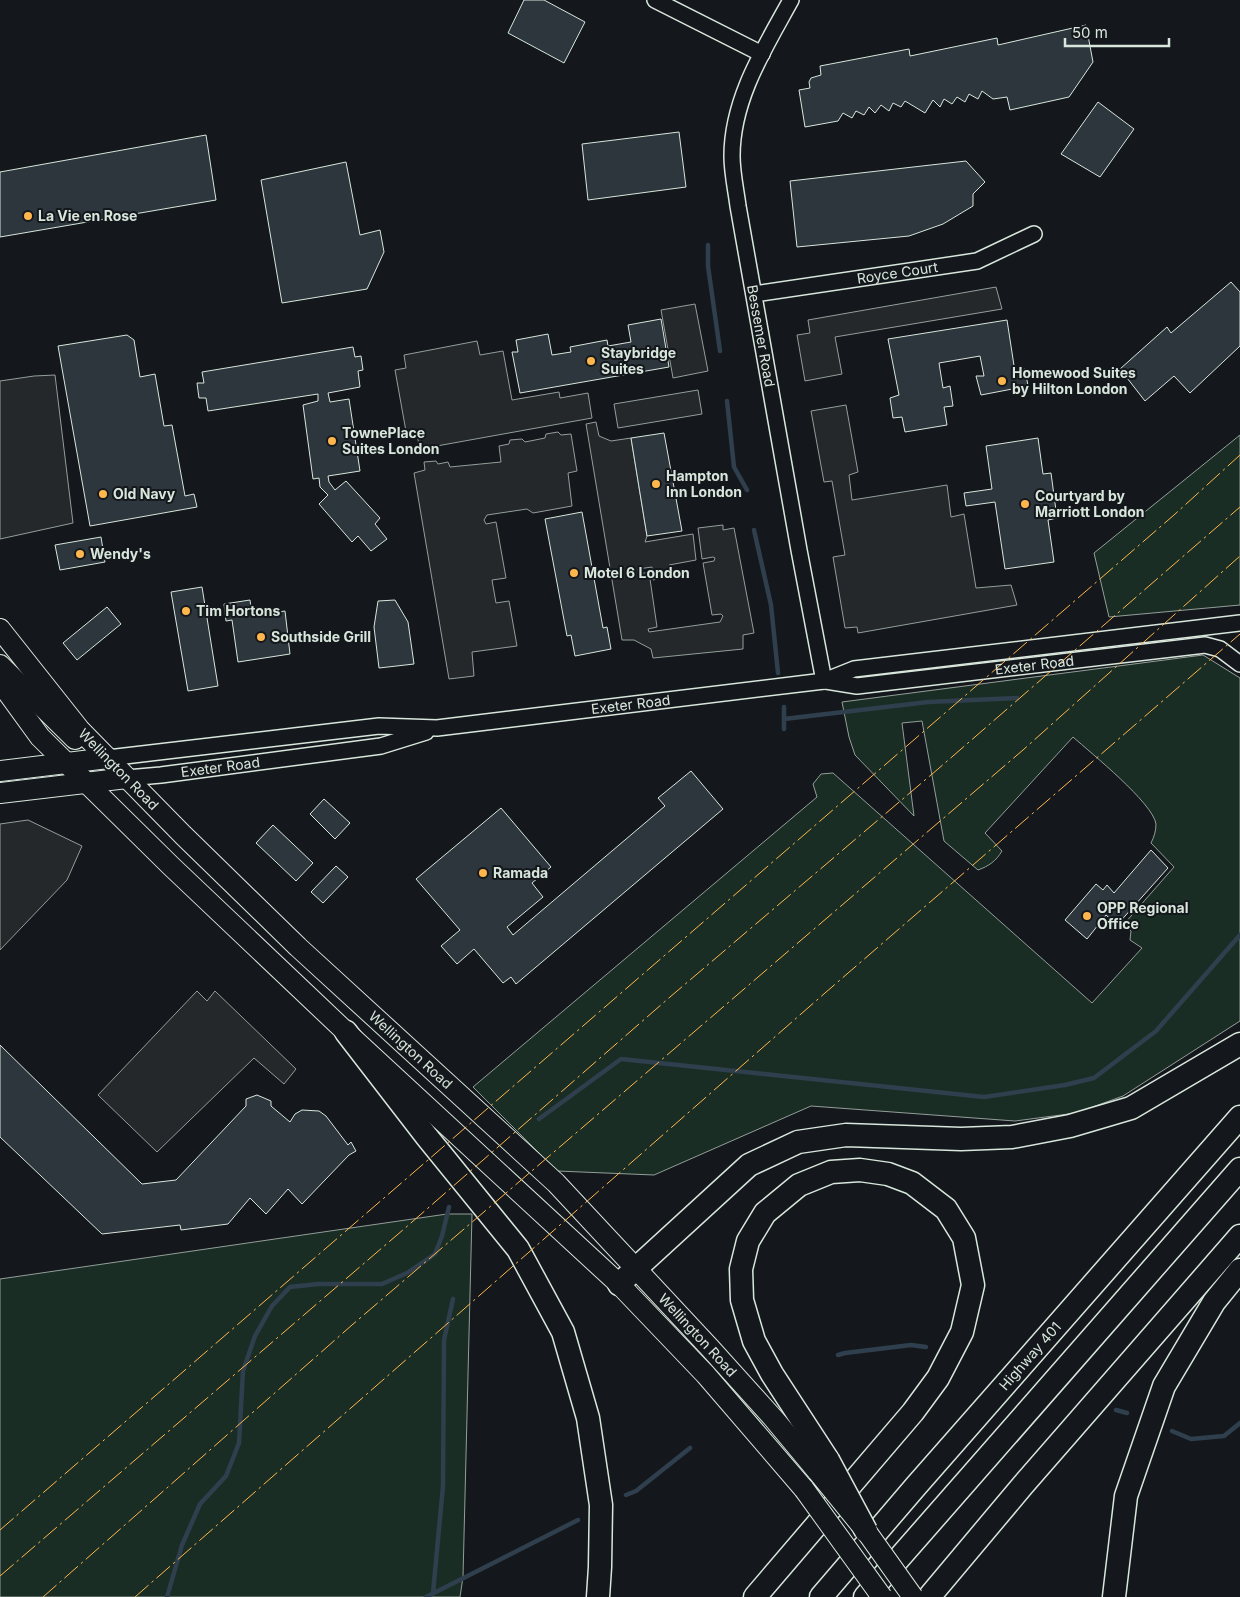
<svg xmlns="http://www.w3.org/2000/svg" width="1240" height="1597" viewBox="0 0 1240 1597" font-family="Inter,sans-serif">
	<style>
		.green { fill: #1a2d24; stroke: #939e99 }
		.parking { fill: #24282b; stroke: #939e99 }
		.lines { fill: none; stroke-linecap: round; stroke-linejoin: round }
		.stream { stroke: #2f3f4d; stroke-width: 4.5 }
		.building { fill: #2c363c; stroke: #d8e6dc }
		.minor-casing { stroke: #d8e6dc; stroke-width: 18 }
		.major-casing { stroke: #d8e6dc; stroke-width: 22 }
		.highway-casing { stroke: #d8e6dc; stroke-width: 25 }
		.minor { stroke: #14181c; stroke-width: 15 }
		.major { stroke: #14181c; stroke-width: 20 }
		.highway { stroke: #14181c; stroke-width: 22 }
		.major-bridge-casing { stroke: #d8e6dc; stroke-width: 22; stroke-linecap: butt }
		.highway-bridge-casing { stroke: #d8e6dc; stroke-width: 25; stroke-linecap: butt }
		.major-bridge { stroke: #14181c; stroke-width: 20 }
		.highway-bridge { stroke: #14181c; stroke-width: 22 }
		.power { stroke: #ffb74d; stroke-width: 1; stroke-dasharray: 18 4 2.5 4; stroke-linecap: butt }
		.poi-dot { fill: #ffb74d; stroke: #14181c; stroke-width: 2 }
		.labels { text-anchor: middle; stroke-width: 4; stroke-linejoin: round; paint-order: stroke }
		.poi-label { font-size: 14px; font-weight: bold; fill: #d8e6dc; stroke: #14181c; text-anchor: start }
		.street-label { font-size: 14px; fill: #d8e6dc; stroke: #14181c }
	</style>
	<rect width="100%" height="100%" fill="#14181c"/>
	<path class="green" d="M1240,435V605L1109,617L1094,553Z
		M1203,655L1240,678V1021L1123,1096L1076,1113L1015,1121L811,1106L654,1175L557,1171L473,1087L817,797L813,784L821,774L833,773L1092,1003L1142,948L1130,940L1131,931L1124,924L1174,867L1151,843C1154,837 1156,831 1156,824C1153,803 1091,753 1073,737L985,833L1002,851C996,861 989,866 978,870L944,841L922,721L902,723L914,816L855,755L849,737L842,702Z
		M447,1214H472L463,1577L460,1597H0V1279Z"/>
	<path class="parking" d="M996,287L1002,309L835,337L842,374L805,381L797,335L810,333L808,320Z
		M695,304L708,371L673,378L661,310Z
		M477,341L480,355L503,351L512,400L559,392L560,398L588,393L592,418L420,449L417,435L407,437L395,370L406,368L404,355Z
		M55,375L73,523L0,539V381L34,376Z
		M698,390L702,414L618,428L614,404Z
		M846,405L858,472L849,475L852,500L947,485L951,517L964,514L976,588L1011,585L1017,605L858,633L857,627L845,628L833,557L845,555L832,481L824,482L811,411Z
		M596,422L599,436L611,441L631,438L647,536L645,542L693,534L696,560L669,565L672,575L653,580L652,567L638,569L639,574L649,572L657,627L648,629L649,632L720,622L723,616L721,614L712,615L703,563L714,561L715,558L713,557L702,559L698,528L723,525V530L734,528L754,633L743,635V649L653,658L651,649L634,640H622L586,424Z
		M558,432L561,435L571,434L577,471L568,473L572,506L533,513L527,509L487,515L484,520L486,524L496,522L506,578L492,580L496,603L509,601L517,646L472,652L474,676L449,679L414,473L425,470L424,462L436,461L438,464L448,462L450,467L501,462L499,446L509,444L510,440L522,439L525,442L545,438L546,434Z
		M28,820L82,846L67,880L0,950V824Z
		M197,991L207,1001L215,991L296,1069L284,1084L254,1058L157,1152L98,1095Z"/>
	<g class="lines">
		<path class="stream" d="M708,245V266L720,351
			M727,401L734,467L747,490
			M754,530L771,605L778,673
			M784,707V729
			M784,719L928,702L1017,698
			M539,1119L621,1059L984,1097L1065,1085L1094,1078L1156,1031L1240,935
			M838,1355L845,1353L911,1345L926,1347
			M1116,1410L1127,1413
			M1172,1431L1191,1439L1224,1436L1240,1423
			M626,1495L636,1491L690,1448
			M433,1593L443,1486L444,1340L453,1299
			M167,1597L182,1545L200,1504L226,1476L239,1443L243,1371L255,1336L272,1306L290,1287L318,1284H382L407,1273L435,1254L442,1236L449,1207
			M426,1597L578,1520"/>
	</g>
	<path class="building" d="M524,0H544L585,22L564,63L508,33Z
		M1086,25L1093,62L1069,97L1010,110L1007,97L993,99L982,91L978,99L969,94L965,102L957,97L952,104L944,99L940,107L933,100L925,113L905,101L901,107L893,103L889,111L881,105L875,113L869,107L864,115L856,111L852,118L843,113L838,121L805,127L799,90L810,88L809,82L811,78L821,75L820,66L909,49L910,56L997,38L998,45Z
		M1098,102L1134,129L1100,177L1061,154Z
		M679,132L686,187L588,200L582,144Z
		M206,135L216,200L0,237V172Z
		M966,161L985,182L973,194V206L943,224L909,236L797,247L790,181Z
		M346,162L360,235L380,230L384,252L367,289L282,303L261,180Z
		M1231,282L1240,292V346L1190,393L1174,376L1145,401L1120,369L1167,327L1171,333Z
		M661,319L669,367L520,393L512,352H518L516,340L548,334L552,355L571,352L570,347L607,340L608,346L631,342L628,325Z
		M1007,320L1015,372L1025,369L1028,386L981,395L976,376H984L980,356L939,363L943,388L950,386L953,406L944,407L947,425L905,432L902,417L893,418L890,398L899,395L888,339Z
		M127,335L134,340L140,377L155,374L164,426L172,425L185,496L194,494L197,507L90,526L58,346Z
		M353,347L355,357L361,356L363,370L358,371L360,387L328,393L330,402L349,399L360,471L328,476L329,482L335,490L346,481L380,518L375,524L387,539L371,551L358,536L352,542L319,504L328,495L320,487L319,478L313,479L303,405L318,401V394L208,411L206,398H199L197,383H204L202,372Z
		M664,433L682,531L647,536L631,438Z
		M1038,438L1043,474L1051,473L1057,518L1048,520L1054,562L1005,569L995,502L966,506L964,493L992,489L986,446Z
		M582,512L603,628L607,627L611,649L575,656L571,635L567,636L545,519Z
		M101,537L105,562L60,570L55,545Z
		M202,587L218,686L188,691L171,592Z
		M250,600L252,616L285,611L290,654L238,662L232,620L226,621L224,604Z
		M395,600L408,622L414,664L379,668L374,627L378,601Z
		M107,607L121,624L77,660L63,643Z
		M691,771L723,809L516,984L511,977L503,983L474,949L457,964L441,946L460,930L416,879L501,808L551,867L532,883L543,897L507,927L513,935L665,806L658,798Z
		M324,799L350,823L335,839L310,814Z
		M273,825L313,863L296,881L256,843Z
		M1151,850L1168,868L1117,925L1106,915L1087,939L1065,920L1096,884L1103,890L1107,885L1114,893Z
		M336,866L348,877L323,903L311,892Z
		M0,1045L142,1184L176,1180L246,1106V1099L257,1095L271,1101V1106L290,1122L295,1114L302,1110L319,1111L326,1116L348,1145L351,1142L356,1151L349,1155L302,1204L288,1189L266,1214L250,1198L228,1224L181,1230L180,1225L102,1234L0,1137Z"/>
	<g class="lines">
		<g class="minor-casing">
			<g id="minor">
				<path d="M655,0L762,54"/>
				<path id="s1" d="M791,0C764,49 732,99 732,156C732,173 736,190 738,206L799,550L824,681"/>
				<path id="s2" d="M754,294L977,261L1034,234"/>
				<path id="s3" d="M826,681L857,686L1205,645L1220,649L1240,664"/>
				<path id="s4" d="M108,758L379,726L437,728L824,681L854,669L1240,623"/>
				<path id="s5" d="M127,778L161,775L381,746L426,732"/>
			</g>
		</g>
		<g class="major-casing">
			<g id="major">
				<path id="s6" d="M0,629L80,730L183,835L298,947L556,1183L710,1348L774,1419L818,1472"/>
				<path d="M0,665L75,739"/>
				<path d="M0,682L40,737L171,866L346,1032L619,1284L706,1375L804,1489"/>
				<path d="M0,771L108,758"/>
				<path d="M0,793L127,778"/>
			</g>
		</g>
		<g class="highway-casing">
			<g id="highway">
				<path d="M346,1032L427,1137L518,1249L563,1332L588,1418L601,1505L600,1567L598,1597"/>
				<path d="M619,1284L749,1165L798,1142L846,1135L961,1139L1012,1137L1070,1126L1131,1108L1240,1044"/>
				<path d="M755,1597L913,1412L938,1378L962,1332L973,1285L964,1238L946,1209L912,1183L888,1174L860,1170L831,1172L799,1185L765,1213L748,1241L741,1269L742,1300L754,1341L772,1374L828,1460"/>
				<path id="s7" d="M821,1597L916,1486L1240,1117"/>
				<path d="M865,1597L1240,1169"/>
				<path d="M929,1597L1023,1485L1240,1236"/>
				<path d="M1114,1597L1126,1496L1164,1386L1214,1302L1240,1270"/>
			</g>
		</g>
		<use href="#minor" class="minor"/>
		<use href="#major" class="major"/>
		<use href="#highway" class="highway"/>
		<g class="major-bridge-casing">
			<path id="major-bridge" d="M818,1472L866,1531L913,1597
				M804,1489L882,1597"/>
		</g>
		<g class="highway-bridge-casing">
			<path id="highway-bridge" d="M828,1460L866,1531"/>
		</g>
		<use href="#major-bridge" class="major-bridge"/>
		<use href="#highway-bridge" class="highway-bridge"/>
		<path class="power" d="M0,1530L1174,515L1240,455
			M0,1576L404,1229L670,997L938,769L1240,507
			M43,1597L352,1325L1023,750L1240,556
			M135,1597L825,993L1240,634"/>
	</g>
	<g class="poi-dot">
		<circle cx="28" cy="216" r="5"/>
		<circle cx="591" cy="361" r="5"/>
		<circle cx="1002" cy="381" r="5"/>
		<circle cx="332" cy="441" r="5"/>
		<circle cx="656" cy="484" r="5"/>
		<circle cx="103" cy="494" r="5"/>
		<circle cx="1025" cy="504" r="5"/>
		<circle cx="80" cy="554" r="5"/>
		<circle cx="574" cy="573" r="5"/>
		<circle cx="186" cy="611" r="5"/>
		<circle cx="261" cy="637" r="5"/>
		<circle cx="483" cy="873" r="5"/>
		<circle cx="1087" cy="916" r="5"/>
	</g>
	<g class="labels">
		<g class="poi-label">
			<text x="38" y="221">La Vie en Rose</text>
			<text x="601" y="358">Staybridge<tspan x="601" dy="16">Suites</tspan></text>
			<text x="1012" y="378">Homewood Suites<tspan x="1012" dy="16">by Hilton London</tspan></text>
			<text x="342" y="438">TownePlace<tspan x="342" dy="16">Suites London</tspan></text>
			<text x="666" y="481">Hampton<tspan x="666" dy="16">Inn London</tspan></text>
			<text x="113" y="499">Old Navy</text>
			<text x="1035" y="501">Courtyard by<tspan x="1035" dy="16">Marriott London</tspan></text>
			<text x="90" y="559">Wendy's</text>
			<text x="584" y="578">Motel 6 London</text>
			<text x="196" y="616">Tim Hortons</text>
			<text x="271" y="642">Southside Grill</text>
			<text x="493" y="878">Ramada</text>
			<text x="1097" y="913">OPP Regional<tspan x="1097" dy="16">Office</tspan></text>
		</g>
		<g class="street-label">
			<text dy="5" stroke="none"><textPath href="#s2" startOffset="145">Royce Court</textPath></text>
			<text dy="5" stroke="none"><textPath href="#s1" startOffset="351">Bessemer Road</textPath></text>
			<text dy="5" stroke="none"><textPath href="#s3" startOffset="210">Exeter Road</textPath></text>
			<text dy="5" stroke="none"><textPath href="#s4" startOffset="526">Exeter Road</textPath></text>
			<text dy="5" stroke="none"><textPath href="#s5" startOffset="94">Exeter Road</textPath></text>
			<text dy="5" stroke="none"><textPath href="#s6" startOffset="184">Wellington Road</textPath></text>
			<text dy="5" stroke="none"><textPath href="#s6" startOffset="589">Wellington Road</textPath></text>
			<text dy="5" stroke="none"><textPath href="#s6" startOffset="994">Wellington Road</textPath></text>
			<text dy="5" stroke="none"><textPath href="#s7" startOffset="319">Highway 401</textPath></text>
		</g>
	</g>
	<path d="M1065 38v8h104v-8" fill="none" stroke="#d8e6dc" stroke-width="2.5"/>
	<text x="1072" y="38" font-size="15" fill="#d8e6dc" stroke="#14181c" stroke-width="4" paint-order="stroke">50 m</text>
</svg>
